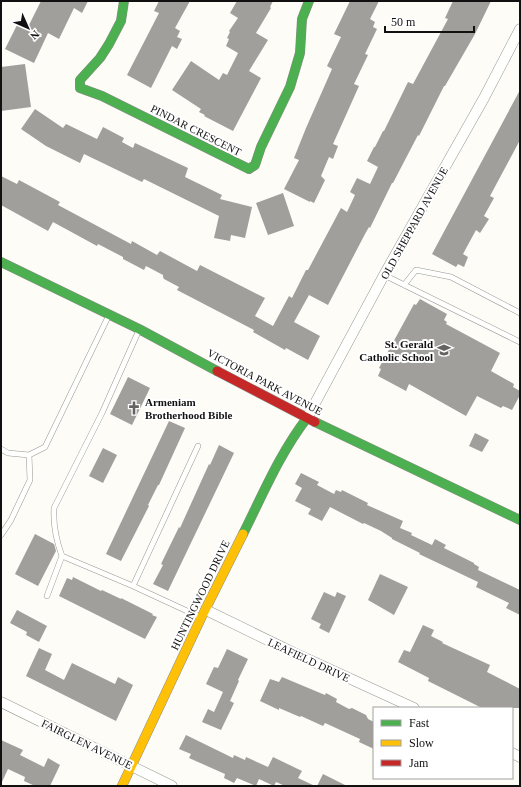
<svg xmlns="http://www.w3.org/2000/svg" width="521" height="787" viewBox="0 0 521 787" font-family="'Times New Roman',serif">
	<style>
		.building { fill: #a19f9c }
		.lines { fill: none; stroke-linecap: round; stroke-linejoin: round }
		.lane-casing { stroke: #979795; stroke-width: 6 }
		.street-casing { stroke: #979795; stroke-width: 11 }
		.fast-casing { stroke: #8e8d8b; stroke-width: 10 }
		.slow-casing { stroke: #8e8d8b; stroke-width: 10 }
		.jam-casing { stroke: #8e8d8b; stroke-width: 10 }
		.lane { stroke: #fffffe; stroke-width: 5 }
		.street { stroke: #fffffe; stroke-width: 10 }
		.fast { stroke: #4caf50; stroke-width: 9 }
		.slow { stroke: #ffc107; stroke-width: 9 }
		.jam { stroke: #c62828; stroke-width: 9 }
		.labels { text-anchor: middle; stroke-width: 4; stroke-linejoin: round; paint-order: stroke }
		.street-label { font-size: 11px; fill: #111; stroke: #fff }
		.poi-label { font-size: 11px; font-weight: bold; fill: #111; stroke: #fff; text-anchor: end }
	</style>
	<rect width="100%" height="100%" fill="#fdfcf7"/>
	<path class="building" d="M41,1H88L82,13L74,8L59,39L48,33L34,63L5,49L17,25L27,29Z
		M159,1H190L175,28L180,31L177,37L182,39L177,49L172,46L151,88L127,75L159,13L154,11Z
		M237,1H273L270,7L271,8L256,33L268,40L249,71L261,78L233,131L204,116L205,115L199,112L201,109L172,90L191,61L219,80L223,73L227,75L238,53L226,46L229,39L227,38L230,32L229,31L238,18L230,13Z
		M350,1H379L370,19L375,22L373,27L377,29L365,54L368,55L354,84L359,86L333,144L338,146L333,159L329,157L321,176L325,180L314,203L310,201V202L284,189L299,160L294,158L306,128L332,69L327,66L341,37L334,34Z
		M453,1H491L475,34L445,86H444L419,136L418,135L393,183H392L370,228L369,227L365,234L328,305L309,295L294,322L320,336L308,360L286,348L285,350L253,332L254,330L177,290L179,287L164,279L163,277V275L146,266L144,270L123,259V257L98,244L97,246L53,222L48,231L1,205V176L17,184L19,180L60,202L58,205L131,244L132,241L157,255L160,251L197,271L200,265L265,298L255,316L273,326L289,296L292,298L306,270H308L341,208L347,212L355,195L350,192L357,178L370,184L378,167L367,161L374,147H375L383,131H384L408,82L413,84L448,19L445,18Z
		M25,64L31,107L1,111V67Z
		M520,90V140L490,196L494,198L484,216L489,219L480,233L476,230L463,254L468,257L464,267L458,264L456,267L432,254Z
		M35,109L63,128L66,124L97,139L103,127L124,138L122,142L133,148L135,143L188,168L185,177L222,195L220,199L252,207L245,238L231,235L230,241L214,238L219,216L144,179L142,182L84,154L80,163L46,146L21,129Z
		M283,193L294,226L268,235L256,203Z
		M420,299L447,314L444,320L447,322L446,324L500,353L491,371L514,384L513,387L520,391V395L512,410L503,406L501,408L477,396L466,416L409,384L406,391L378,376L381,369L379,368L414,304L416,305Z
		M128,377L150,388L132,425L110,414Z
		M169,421L185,428L159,485H158L148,505L149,506L121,561L106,554Z
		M475,433L489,440L482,452L469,446Z
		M219,445L234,453L168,591L153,584L163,565L161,564L179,527L180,528L209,464L210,465Z
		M103,448L117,455L103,483L89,476Z
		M301,473L319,482L317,485L334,494L336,490L341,492L342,490L368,503L367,505L403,521L400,528L412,533L411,535L432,545L435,539L446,545L444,548L474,563V564L479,567L478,570L520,590V615L506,608L509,603L476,587L478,582L419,554L420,553L392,539V538L381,531L364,523L363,524L330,507L322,521L308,514L311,509L295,501L302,488L295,484Z
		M35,534L54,544L56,551L38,586L15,574Z
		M380,574L408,587L394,615L368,600Z
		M73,577L101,591L102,590L121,599V598L153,614L152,615L157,617L145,639L59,596L67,578L72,580Z
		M324,592L335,597L337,592L346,596L329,633L319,628L321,624L311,619Z
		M17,610L47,626L39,642L26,635L27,632L10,623Z
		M423,625L434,630L431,636L443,642L442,643L490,665L487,672L520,689V708H482L428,681L429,678L398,662L404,650L410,652Z
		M39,648L52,654L45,670L64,680L72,663L115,684L118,677L133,685L116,721L26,676Z
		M227,649L248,659L238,680L239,681L230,701L234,703L221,730L202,722L208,709L214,712L223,692L206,684L214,667L218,668Z
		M282,677L325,695L326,693L337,699L336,702L349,709L352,708L366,715L368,719L374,722V749L359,742L360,739L325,723L323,726L301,716L300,717L279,708V710L260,701L270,679L279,682Z
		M186,735L233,758L234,755L245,760L246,757L268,767L273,757L302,771L298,778L315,786H285L276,782L274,786L259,779L256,786L237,778L234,783L224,778L225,774L189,758L191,754L179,749Z
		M1,740L23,750L20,755L44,767L48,758L60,765L50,786H35L24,781L25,777L8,769L1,784Z
		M323,774L347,786H317Z"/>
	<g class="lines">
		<g class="lane-casing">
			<path id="lane" d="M384,275L520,342
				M404,285L416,270L451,277L520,313
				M1,449L8,453L29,455L45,447L109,315
				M1,535L11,520L30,480L29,455
				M62,556C56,540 53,525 54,508L102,413L139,330
				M133,586L198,446
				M47,596L62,556L133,586L200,617"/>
		</g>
		<g class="street-casing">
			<path id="street" d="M307,418L384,275L484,98L520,29
				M206,610L292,652L414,708
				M1,702L172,786
				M512,753L520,757"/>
		</g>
		<g class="fast-casing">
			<path id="fast" d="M124,1L121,21L109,44L100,58L80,80V88L102,96L249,169L255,165L261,147L290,87L300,53L302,19L309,1
				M1,262L139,329L217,371
				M315,422L520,520
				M243,534C263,494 280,453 307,418"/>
		</g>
		<g class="slow-casing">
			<path id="slow" d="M122,786L201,618L243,534"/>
		</g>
		<g class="jam-casing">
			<path id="jam" d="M217,371L315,422"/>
		</g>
		<use href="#lane" class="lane"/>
		<use href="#street" class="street"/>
		<use href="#fast" class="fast"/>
		<use href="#slow" class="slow"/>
		<use href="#jam" class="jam"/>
	</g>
	<defs>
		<g id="school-bare" transform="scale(1.08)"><path d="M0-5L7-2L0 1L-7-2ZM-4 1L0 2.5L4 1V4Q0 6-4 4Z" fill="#646362" stroke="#fff" stroke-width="2.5" paint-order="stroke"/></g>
		<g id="church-bare" transform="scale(1.08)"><path d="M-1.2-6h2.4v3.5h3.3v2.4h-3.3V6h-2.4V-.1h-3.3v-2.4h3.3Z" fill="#646362" stroke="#fff" stroke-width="2.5" paint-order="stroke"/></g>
	</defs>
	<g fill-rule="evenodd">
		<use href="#school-bare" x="444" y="350"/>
		<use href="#church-bare" x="134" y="408"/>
	</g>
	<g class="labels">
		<g class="street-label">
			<text transform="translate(196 130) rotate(27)" y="4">PINDAR CRESCENT</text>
			<text transform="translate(414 223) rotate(-61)" y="4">OLD SHEPPARD AVENUE</text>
			<text transform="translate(265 382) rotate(28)" y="4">VICTORIA PARK AVENUE</text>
			<text transform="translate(200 595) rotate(-64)" y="4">HUNTINGWOOD DRIVE</text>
			<text transform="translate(309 660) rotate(25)" y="4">LEAFIELD DRIVE</text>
			<text transform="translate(87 744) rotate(26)" y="4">FAIRGLEN AVENUE</text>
		</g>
		<g class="poi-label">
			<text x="433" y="348">St. Gerald<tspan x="433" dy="13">Catholic School</tspan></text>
			<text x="145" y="406" text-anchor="start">Armeniam<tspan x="145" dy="13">Brotherhood Bible</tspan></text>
		</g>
	</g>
	<rect width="521" height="787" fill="none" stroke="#111111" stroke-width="4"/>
	<rect x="373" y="707" width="140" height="72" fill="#ffffff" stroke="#a0a0a0"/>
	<rect x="381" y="720" width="20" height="6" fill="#4caf50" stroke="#a0a0a0"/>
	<text x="409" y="727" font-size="12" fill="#111111">Fast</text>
	<rect x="381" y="740" width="20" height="6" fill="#ffc107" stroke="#a0a0a0"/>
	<text x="409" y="747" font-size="12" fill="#111111">Slow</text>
	<rect x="381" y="760" width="20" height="6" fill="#c62828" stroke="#a0a0a0"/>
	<text x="409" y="767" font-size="12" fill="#111111">Jam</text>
	<g transform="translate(28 28) rotate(135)" stroke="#ffffff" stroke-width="3" paint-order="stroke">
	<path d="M0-3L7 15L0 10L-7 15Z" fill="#111111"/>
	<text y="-6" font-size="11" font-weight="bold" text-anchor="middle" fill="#111111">N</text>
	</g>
	<path d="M385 26v6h89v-6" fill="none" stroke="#111111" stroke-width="2"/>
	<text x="391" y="26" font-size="12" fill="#111111" stroke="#ffffff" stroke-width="3" paint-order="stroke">50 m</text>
</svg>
